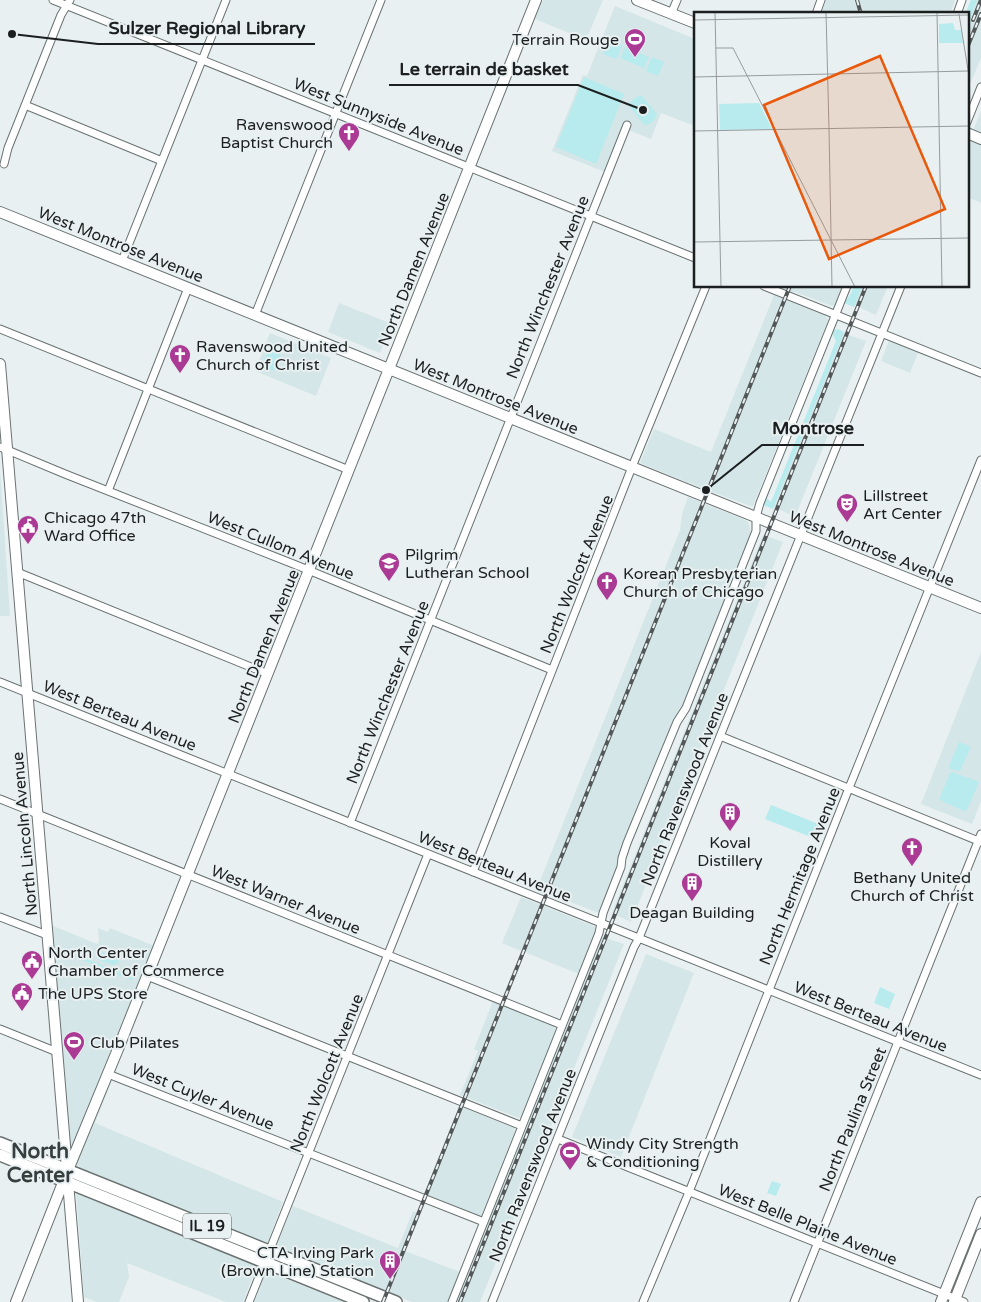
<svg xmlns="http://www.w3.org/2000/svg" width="981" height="1302" viewBox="0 0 981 1302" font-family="'Varela Round',sans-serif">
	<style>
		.built { fill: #d4e6e7 }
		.green { fill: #b8ebee }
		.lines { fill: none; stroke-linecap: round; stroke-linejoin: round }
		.street-casing { stroke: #6a7272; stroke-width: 9 }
		.secondary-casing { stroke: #6a7272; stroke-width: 12 }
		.primary-casing { stroke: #6a7272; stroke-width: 14 }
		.street { stroke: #fff; stroke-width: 7 }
		.secondary { stroke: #fff; stroke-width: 10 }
		.primary { stroke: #fff; stroke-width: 11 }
		.rail-casing { stroke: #535758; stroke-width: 4 }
		.rail { stroke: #e8f0f1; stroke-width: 2; stroke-dasharray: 5.5; stroke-linecap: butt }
		.labels { text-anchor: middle; stroke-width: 4; stroke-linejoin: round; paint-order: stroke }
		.shield { fill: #e8f0f1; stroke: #595e5e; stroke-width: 1 }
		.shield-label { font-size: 15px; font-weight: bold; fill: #1c1f1f }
		.poi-label { font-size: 16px; fill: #1c1f1f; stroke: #e8f0f1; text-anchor: start }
		.street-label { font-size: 16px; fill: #1c1f1f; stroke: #e8f0f1 }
		.district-label { font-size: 21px; font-weight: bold; fill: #373e3e; stroke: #e8f0f1 }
		.inset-road { fill: none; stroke: #969c9d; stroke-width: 1 }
		.view { fill: #e8590c; fill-opacity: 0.15; stroke: #e8590c; stroke-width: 2.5 }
		.inset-edge { fill: none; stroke: #1c1f1f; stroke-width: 2.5 }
		.leader { fill: none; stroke: #1c1f1f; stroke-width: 2 }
		.callout-dot { fill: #1c1f1f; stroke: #e8f0f1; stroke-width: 2 }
		.callout-label { font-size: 18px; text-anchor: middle; font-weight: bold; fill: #1c1f1f; stroke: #e8f0f1; stroke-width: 4; stroke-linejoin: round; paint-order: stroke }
	</style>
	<rect width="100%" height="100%" fill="#e8f0f1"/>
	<path class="built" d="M543,0H603L586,40L535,19Z
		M826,0H955L950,14H821Z
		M977,0H981V58L967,91V25Z
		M615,6L695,39V126L661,113L651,139L623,128L605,172L552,151L583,75L587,76Z
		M981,111V203L967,197V145Z
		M778,286H842L835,305L832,306L795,292H791L777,287Z
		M862,286H888L876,315L854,305Z
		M774,295L824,315L828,319L827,323L753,506H751L712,492L640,463L654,429L711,452Z
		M339,303L392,324L380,353L328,332Z
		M270,333L331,358L316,396L255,371Z
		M843,333L866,341L795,517L774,507Z
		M890,338L919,350L910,373L881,361Z
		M0,469L10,616H0Z
		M688,497L743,519L748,522L750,528V540L682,711L674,720L617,863L620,865L601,912L599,913L552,895H547L536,891L680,530L682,514Z
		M763,535L783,542L631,922L612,913Z
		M981,652V801L972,824L921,804Z
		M521,897L596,927V931L579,974L502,943Z
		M51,925L97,944L99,941L98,928L108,932L110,928L164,950L95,1123L283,1202L272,1230L269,1242L267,1244H264L252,1240L250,1237L78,1168L69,1137Z
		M602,937L624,944L480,1302H456Z
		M646,954L694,973L621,1157L572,1137Z
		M493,1001L553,1025L556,1029V1031L522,1115L519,1118L460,1095L478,1051L474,1049Z
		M459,1106L513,1127L515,1131L481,1216H479L424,1194Z
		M76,1193L241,1260L245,1259L256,1264L258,1270L255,1276L252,1278L243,1302H226L127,1263L129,1277L119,1302H97L84,1297Z
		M293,1206L398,1248L413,1211L420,1213L405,1251L460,1272L448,1302H412L276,1247L275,1246L278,1238L280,1237Z
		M268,1269L275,1271L276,1275L344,1302H254L262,1281L261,1279L264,1272Z"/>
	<path class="green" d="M971,0H977L967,26V14H965Z
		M609,40L622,45L617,59L603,54Z
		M625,47L649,57L644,68L620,58Z
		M652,57L664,62L658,76L646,71Z
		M584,77L624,94L596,164L556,147Z
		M642,96L657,114C655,120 651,125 644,125L629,106C631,100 636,96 642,96Z
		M854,286H862L854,307L844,303L850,295Z
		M838,329L844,332L773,509L763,505L766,497L771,502L836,341L832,333L833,330Z
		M271,343L283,348L274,371L261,366Z
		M959,742L971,747L960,771L950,769L949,766Z
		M952,772L979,782L967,810L964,811L940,800V797L950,773Z
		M771,805L821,825L816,839L765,819Z
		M64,947L73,950L72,953L133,978L132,980L63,952L61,957H60L59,949L63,951Z
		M100,952L117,958L119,961L118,963L114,965L99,960L97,957Z
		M880,987L895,994L889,1009L874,1003Z
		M772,1181L781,1184L776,1196L767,1193Z"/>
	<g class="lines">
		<g class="street-casing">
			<path id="street" d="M53,0L695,258
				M671,14L677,0
				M816,14L821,0
				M957,14L962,0
				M25,105L162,161
				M967,122L981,87
				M4,164L8,148L61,15L70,0
				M122,261L226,0
				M764,286L981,373
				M255,315L381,0
				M0,329L349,470
				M0,447L65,474L296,565L552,670
				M108,491L188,288
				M17,572L268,674
				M0,682L176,753L981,1075
				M720,736L981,842
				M0,799L562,1025
				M350,823L627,125
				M473,872L632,467L706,286
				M0,917L47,935
				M147,976L522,1126
				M0,1029L57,1052
				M108,1074L484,1222
				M558,1139L964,1302
				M249,1302L428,854
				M452,1302L599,933L603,913L621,867L622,858L627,843L677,722L686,708L756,531V517L760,503L847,286
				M492,1302L634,947L639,938L901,286
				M643,1302L689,1192L849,788L981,460
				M794,1302L981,834"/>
		</g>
		<g class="secondary-casing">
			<path id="secondary" d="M637,0L695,23
				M967,133L981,139
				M0,212L981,608
				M0,364L78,1302
				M16,1302L68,1170L118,1049L536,0
				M941,1302L981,1202
				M954,1302L981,1234"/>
		</g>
		<g class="primary-casing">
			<path id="primary" d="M0,1143L396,1302
				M0,1155L363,1302"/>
		</g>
		<use href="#street" class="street"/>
		<use href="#secondary" class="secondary"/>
		<use href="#primary" class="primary"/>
		<g class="rail-casing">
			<path id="rail" d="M857,0L861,14
				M973,20L981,0
				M967,48L981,14
				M383,1302L790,286
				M460,1302L866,286"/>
		</g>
		<use href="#rail" class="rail"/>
	</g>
	<defs>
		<g id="stadium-pin" transform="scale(1.125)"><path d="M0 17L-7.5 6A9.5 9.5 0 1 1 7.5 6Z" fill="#ab3a95" stroke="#e8f0f1"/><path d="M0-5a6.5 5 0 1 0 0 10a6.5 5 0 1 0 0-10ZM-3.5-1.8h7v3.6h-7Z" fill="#fff"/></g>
		<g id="church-pin" transform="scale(1.125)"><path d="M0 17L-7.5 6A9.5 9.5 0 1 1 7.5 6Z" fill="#ab3a95" stroke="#e8f0f1"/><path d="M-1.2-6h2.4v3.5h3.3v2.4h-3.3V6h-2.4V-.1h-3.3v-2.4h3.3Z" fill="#fff"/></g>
		<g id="theatre-pin" transform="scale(1.125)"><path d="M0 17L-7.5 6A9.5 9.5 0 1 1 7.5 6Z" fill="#ab3a95" stroke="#e8f0f1"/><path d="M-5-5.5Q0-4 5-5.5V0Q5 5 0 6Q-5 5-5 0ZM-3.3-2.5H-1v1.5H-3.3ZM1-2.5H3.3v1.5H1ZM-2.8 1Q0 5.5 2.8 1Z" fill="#fff"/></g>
		<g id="civic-pin" transform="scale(1.125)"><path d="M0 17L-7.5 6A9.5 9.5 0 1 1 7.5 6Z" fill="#ab3a95" stroke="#e8f0f1"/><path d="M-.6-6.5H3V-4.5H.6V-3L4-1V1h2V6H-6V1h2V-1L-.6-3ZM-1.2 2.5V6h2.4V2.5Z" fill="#fff"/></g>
		<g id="school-pin" transform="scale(1.125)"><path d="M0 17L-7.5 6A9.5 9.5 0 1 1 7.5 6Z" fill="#ab3a95" stroke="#e8f0f1"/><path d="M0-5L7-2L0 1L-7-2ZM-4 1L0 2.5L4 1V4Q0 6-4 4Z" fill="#fff"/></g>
		<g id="building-pin" transform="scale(1.125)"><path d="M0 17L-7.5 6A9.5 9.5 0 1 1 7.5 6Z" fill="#ab3a95" stroke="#e8f0f1"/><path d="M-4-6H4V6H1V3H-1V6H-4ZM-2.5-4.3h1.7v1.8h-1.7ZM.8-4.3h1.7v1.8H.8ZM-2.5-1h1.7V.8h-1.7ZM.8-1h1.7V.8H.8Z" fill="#fff"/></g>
	</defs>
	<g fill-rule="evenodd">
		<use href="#stadium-pin" x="635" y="39"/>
		<use href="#church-pin" x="349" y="133"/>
		<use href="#church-pin" x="180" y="355"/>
		<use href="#theatre-pin" x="847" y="504"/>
		<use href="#civic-pin" x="28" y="526"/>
		<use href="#school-pin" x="389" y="563"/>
		<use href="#church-pin" x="607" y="582"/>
		<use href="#building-pin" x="730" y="813"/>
		<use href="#church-pin" x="912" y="848"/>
		<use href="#building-pin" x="692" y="883"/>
		<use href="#civic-pin" x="32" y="961"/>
		<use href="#civic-pin" x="22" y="993"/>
		<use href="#stadium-pin" x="74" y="1042"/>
		<use href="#stadium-pin" x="570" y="1152"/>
		<use href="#building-pin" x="390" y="1261"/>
	</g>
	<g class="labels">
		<rect class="shield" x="183" y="1213.5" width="48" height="25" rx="4"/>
		<g class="shield-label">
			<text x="207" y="1231">IL 19</text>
		</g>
		<g class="poi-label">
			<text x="619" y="45" text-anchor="end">Terrain Rouge</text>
			<text x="333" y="130" text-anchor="end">Ravenswood<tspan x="333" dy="18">Baptist Church</tspan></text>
			<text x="196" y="352">Ravenswood United<tspan x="196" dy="18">Church of Christ</tspan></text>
			<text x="863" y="501">Lillstreet<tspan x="863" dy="18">Art Center</tspan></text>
			<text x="44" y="523">Chicago 47th<tspan x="44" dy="18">Ward Office</tspan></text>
			<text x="405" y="560">Pilgrim<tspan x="405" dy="18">Lutheran School</tspan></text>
			<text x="623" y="579">Korean Presbyterian<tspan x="623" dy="18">Church of Chicago</tspan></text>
			<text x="730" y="848" text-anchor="middle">Koval<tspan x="730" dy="18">Distillery</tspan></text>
			<text x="912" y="883" text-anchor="middle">Bethany United<tspan x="912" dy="18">Church of Christ</tspan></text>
			<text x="692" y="918" text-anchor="middle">Deagan Building</text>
			<text x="48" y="958">North Center<tspan x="48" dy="18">Chamber of Commerce</tspan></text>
			<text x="38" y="999">The UPS Store</text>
			<text x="90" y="1048">Club Pilates</text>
			<text x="586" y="1149">Windy City Strength<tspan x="586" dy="18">&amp; Conditioning</tspan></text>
			<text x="374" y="1258" text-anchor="end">CTA Irving Park<tspan x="374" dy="18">(Brown Line) Station</tspan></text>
		</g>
		<g class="street-label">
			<text transform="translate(379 116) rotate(22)" y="6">West Sunnyside Avenue</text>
			<text transform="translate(121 244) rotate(22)" y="6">West Montrose Avenue</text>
			<text transform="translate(413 269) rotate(-68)" y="6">North Damen Avenue</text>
			<text transform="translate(547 287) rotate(-68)" y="6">North Winchester Avenue</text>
			<text transform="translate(496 396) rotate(22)" y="6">West Montrose Avenue</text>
			<text transform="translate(281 545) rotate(22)" y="6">West Cullom Avenue</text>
			<text transform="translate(872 548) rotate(22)" y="6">West Montrose Avenue</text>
			<text transform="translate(576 574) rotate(-68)" y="6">North Wolcott Avenue</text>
			<text transform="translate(263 646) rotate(-68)" y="6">North Damen Avenue</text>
			<text transform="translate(387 692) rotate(-68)" y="6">North Winchester Avenue</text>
			<text transform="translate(120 715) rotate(22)" y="6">West Berteau Avenue</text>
			<text transform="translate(684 789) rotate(-68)" y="6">North Ravenswood Avenue</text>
			<text transform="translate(24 834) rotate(-95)" y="6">North Lincoln Avenue</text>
			<text transform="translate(495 866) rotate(22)" y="6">West Berteau Avenue</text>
			<text transform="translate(799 876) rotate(-68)" y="6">North Hermitage Avenue</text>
			<text transform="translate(286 899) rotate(22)" y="6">West Warner Avenue</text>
			<text transform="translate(871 1016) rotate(22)" y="6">West Berteau Avenue</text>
			<text transform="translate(326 1073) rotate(-68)" y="6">North Wolcott Avenue</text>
			<text transform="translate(203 1096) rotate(22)" y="6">West Cuyler Avenue</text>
			<text transform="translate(852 1119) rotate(-68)" y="6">North Paulina Street</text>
			<text transform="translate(532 1165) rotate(-68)" y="6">North Ravenswood Avenue</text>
			<text transform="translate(808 1224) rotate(22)" y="6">West Belle Plaine Avenue</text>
		</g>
		<g class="district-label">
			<text x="40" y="1158">North<tspan x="40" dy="24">Center</tspan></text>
		</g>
	</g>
	<g transform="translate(694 12)">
		<rect width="275" height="275" fill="#e8f0f1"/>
		<path d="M259,11L261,18H267L269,31H245V12ZM65,91L78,117L26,118L25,92Z" fill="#b8ebee"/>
		<path class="inset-road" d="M21,0L27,275M132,0L135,117M243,0L248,275M265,2L275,64M0,8L275,3M22,36H39L161,275M0,65L274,59M135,117L138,275M0,119L275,114M0,230L275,226"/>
		<path class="view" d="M186,44L251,197L135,247L70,93Z"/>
		<rect width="275" height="275" class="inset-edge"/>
	</g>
	<path class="leader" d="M12 34L98 44H315M643 110L578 85H389M706 490L762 445H864"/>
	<g class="callout-dot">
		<circle cx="12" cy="34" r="5"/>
		<circle cx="643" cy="110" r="5"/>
		<circle cx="706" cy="490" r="5"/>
	</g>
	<g class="callout-label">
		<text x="207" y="34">Sulzer Regional Library</text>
		<text x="484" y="75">Le terrain de basket</text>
		<text x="813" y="434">Montrose</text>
	</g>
</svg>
